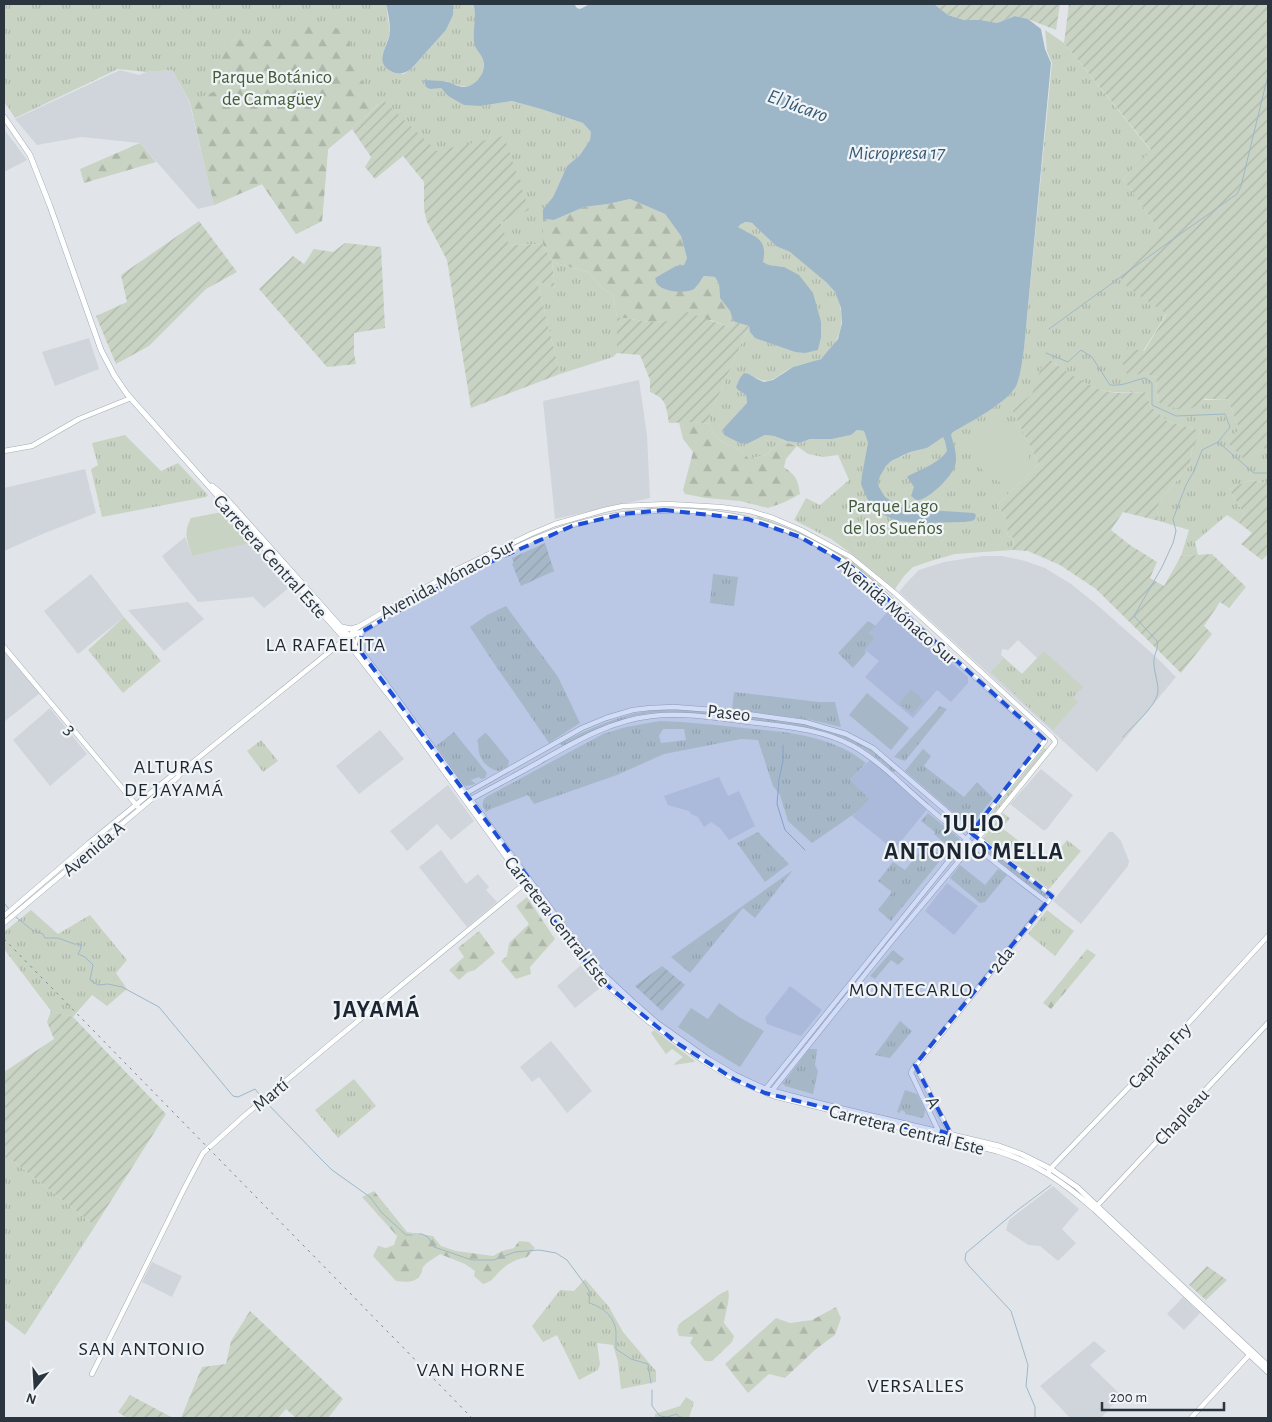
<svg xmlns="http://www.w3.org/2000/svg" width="1272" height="1422" viewBox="0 0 1272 1422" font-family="'Alegreya Sans',sans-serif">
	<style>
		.built { fill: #cfd5db; fill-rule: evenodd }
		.grass { fill: url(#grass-tufts); fill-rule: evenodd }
		.forest { fill: url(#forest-firs) }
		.garden { fill: url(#garden-furrows) }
		.pitch { fill: #c9d3c3 }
		.water { fill: #9eb7c8 }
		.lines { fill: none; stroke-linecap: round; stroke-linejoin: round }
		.stream { stroke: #9eb7c8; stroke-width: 1 }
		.secondary-casing { stroke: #a6adb3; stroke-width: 5.5 }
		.primary-casing { stroke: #a1abb5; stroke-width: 6 }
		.secondary { stroke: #fff; stroke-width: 4.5 }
		.primary { stroke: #fff; stroke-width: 5 }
		.rail { stroke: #7b8792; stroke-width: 1; stroke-dasharray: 2.5 5; stroke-linecap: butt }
		.marked { fill: #1d4ed8; fill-opacity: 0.2; stroke: #1d4ed8; stroke-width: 4; stroke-dasharray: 10 6; stroke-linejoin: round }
		.labels { text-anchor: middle; stroke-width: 4.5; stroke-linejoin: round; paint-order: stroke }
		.park-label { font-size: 19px; fill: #435b38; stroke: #f1f4f7 }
		.street-label { font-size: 19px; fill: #2a3540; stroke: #f1f4f7 }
		.water-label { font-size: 20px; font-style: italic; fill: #365973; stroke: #f1f4f7 }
		.neighbourhood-label { font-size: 20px; letter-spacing: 1px; fill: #1c2631; stroke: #f1f4f7 }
		.district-label { font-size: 24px; font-weight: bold; letter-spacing: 1px; fill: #1c2631; stroke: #f1f4f7 }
	</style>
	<defs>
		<pattern id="grass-tufts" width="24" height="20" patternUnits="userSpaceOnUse" patternTransform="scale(1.25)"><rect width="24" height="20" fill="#c9d3c3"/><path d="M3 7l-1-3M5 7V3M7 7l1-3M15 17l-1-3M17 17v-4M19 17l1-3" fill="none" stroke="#adb6a9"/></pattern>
		<pattern id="forest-firs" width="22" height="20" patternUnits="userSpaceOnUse" patternTransform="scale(1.25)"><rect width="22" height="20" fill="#c9d3c3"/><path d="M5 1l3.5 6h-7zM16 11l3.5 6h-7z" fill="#adb6a9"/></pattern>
		<pattern id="garden-furrows" width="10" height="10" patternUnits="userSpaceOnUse" patternTransform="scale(1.25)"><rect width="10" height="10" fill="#c9d3c3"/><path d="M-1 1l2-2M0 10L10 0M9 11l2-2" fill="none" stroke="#adb6a9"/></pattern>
	</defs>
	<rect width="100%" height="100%" fill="#e1e5e9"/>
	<path class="built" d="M120,70L139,75L146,72L172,70L189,101L214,205L198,209L140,143L81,137L37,145L15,119Z
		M4,129L27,160L4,172Z
		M89,338L99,369L55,386L42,352Z
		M639,380L647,435L650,498L555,519L543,401Z
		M85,469L96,513L45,533L4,551V488Z
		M185,537L192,556L251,543L290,587L264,608L253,597L198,602L166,562L162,556Z
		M983,556H1002L1025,561L1045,568L1071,584L1096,604L1155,656L1176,677L1097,772L899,592L909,580L919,570L944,562ZM1018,640L1037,658L1022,674L1001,655L1002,649L1008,650Z
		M91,574L124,617L78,654L44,611Z
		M188,602L204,619L164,651L128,610Z
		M889,610L968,677V683L951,702L937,690L913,718L865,677L879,661L865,650L875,638L869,633Z
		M4,649L40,693L4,722Z
		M50,708L87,754L50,786L13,740Z
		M380,730L404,759L359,794L336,766Z
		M872,758L928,808L894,850L852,816L857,812L850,780Z
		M1041,769L1073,795L1046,830H1043L1010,804Z
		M719,777L728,796L739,791L755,826L729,840L720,828L711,822L704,827L698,817L691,814L689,811L668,805L664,796Z
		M448,785L474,821L451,840L437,824L407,851L390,831Z
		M1109,832H1113L1121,841L1129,861L1128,866L1081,924L1053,901Z
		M441,850L466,884L478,874L489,887L486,890L497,902L467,927L419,867Z
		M947,883L978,906L954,935L925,911Z
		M581,965L600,988L575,1008L557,986Z
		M790,986L822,1010L801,1036L767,1024L765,1018Z
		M551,1041L592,1091L567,1113L539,1077L532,1082L520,1067Z
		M1053,1186L1079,1209L1062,1229L1076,1243L1058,1261L1040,1246L1028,1245L1006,1230L1009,1220Z
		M152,1262L182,1276L172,1297L142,1282Z
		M1183,1297L1200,1313L1184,1330L1167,1314Z
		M1094,1341L1106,1351L1090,1365L1121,1395L1101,1418H1070L1040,1386Z"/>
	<path class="grass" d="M4,4H386L390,33L382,56L397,73L404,74L411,69L446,30L453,15V4H473C477,16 474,30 475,43C476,50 482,54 483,61C486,74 475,89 461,86C456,86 450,83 446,81L435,88H441L448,96L481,106L512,101L541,109L583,123L591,132L590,140L580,155L567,166L553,197L543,209V244L508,245L500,222L437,151L378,104L352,129L328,149L322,221L296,234L262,184L214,205L190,102L172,70L146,72L118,69L15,118L4,101Z
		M1045,30L1064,43L1151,151L1123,179L1163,235L1128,288L1167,313L1128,375L1145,373L1156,378L1158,402L1228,399L1239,429L1263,447L1268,454V483L1250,480L1229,489L1244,514L1239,523L1227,515L1195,542L1198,555L1181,556L1189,530L1159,521L1157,509L1160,501L1190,464L1192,450L1201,431L1167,421L1151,407L1145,392C1135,392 1123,393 1113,392C1093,390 1070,376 1055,363L1032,394L1012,410L1039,464L997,505L1006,518L1008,536L1014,538L1013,550L955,554L934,560L913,567L904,576L895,589L852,554L831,539L794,520L806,498L820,505L849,480L838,455L823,457L808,454L797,446L781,441L766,455L749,459L741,450L726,444L716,437L709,424L710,415L749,326L752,335L770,343L795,352L818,350L821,338V322L784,267L769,265L763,262L748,232L737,228C741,223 745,221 751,223C760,227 768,240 776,246C780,248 786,250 790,252C803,261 824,278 833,290C836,293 837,296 838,300C846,321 840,343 822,358C816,362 804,363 796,366C775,373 774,390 749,374L738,390L746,395L747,404L723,429L724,435L747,444L765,435L774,436L787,441L800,443L810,439H832L851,435L857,430L864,431L868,443L901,457L910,452L927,448L940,438L952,433L1000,403L1014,390L1024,349L1052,63L1047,51Z
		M552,262L588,272L601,287L613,295L617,317V353L613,357L560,374L537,281L555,288Z
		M125,435L161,471L178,463L208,495L206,497L102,517L91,469L98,465L92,443Z
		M757,516L797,531L829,547L853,562L882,587V589H881C871,581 862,571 851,564C823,542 789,530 757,518Z
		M713,574L738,577L734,606L710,603Z
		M506,606L558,677L580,723L549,743L489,656L470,627L487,615Z
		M124,617L161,661L123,693L88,650Z
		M868,621L876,626L869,633L875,638L865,650L866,653L853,668L838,653Z
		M1044,651L1083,687L1073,697L1078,702L1053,730L991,672L1004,658L1022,674Z
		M911,689L924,701L912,714L899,703Z
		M734,692L819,702H835L841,727L811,720L732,709Z
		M940,706L947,709L905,761L894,757Z
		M666,709L689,710L717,713L718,714L717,716C695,714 673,711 651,713C620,717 591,731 564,745H561V743C595,726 628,711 666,709Z
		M735,715C786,721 841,723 882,758C886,762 892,766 896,771L893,772C883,763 874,755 863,748C824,725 778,723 735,718L734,717Z
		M660,721C688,722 716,725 744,728C786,732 832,735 866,763L850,780L869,799L857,812L812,843L788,821L780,795L773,786L758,740L741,739L664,754L617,775L534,804L528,795L491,809L486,812C482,806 481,802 486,797L603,734L626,727ZM663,729H684L686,740L661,743L659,736Z
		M454,732L487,773L485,778L481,779L479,777L471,780L476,784L466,786L463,784L436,746Z
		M485,733L488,735L509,761L508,766L499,771C490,770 480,761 479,752C478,748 479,745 477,740Z
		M261,740L278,761L263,772L247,751Z
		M1045,748L1046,750L978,833H976V832L1043,749Z
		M923,749L931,756L924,766L964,797L977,782L993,798L970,827L905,771Z
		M928,813L960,839L951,849L934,834L935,832L921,821Z
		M1003,813L1010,818L1002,828L1048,863L1067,840L1081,851L1049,889L983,838Z
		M758,832L789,864L765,882L737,843Z
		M926,844L943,857L891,921L878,910L892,892L878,881L893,862L905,870Z
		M982,845L1046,894V897L1044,896L981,848L980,847Z
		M960,865L985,885L998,869L1007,875L985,902L980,903L950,878Z
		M793,870L755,918L743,908L690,973L671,957Z
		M31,910L58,934L90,915L127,960L116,973L127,989L107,1006L92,995L73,1017L51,1011L4,949V932Z
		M1047,910L1074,931L1055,956L1028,934Z
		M893,950L904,959L898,965L891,960L875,979L870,976Z
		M900,1021L912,1031L890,1058L875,1055Z
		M654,1030L695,1061L694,1062L674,1065L675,1063L683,1057L672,1049L666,1054L651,1033Z
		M809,1049H817L815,1065L818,1071L813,1094L785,1086L783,1083Z
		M354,1079L376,1106L338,1138L315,1110Z
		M905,1090L917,1094L925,1109L924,1117L922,1118L905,1114V1112L901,1110L900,1113L897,1112Z
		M12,1160L95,1226L25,1335L4,1319V1171Z
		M585,1279L609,1307L623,1332L656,1371V1382L621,1389L618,1362L613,1345L597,1343L600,1364L598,1370L579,1380L557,1335L543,1342L532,1326L560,1290L574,1291Z
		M686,1397L694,1402L689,1418H655V1414L680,1406Z"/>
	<path class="forest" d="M309,26L331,27L348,31L352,57L358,76L378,104L352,129L328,149L322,221L296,234L262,184L214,205L190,102L225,87L220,49L239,33L268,40L297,32Z
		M140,143L156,162L84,183L80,169Z
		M630,199L665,214L681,236L687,258L684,265L655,278L696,288L704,276L715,277L719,284L720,298L730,311L732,318L735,322L729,327L711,320L649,322L617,317L613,295L601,287L588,272L552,262L543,244V219L554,220L584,207L608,204Z
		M679,422H693L709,424L716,437L726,444L741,450L749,459L766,455L781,441L797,446L786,459L784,467C796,476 798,479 800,494L785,502L768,508L740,501L706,498L685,494L683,490L693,452L683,439Z
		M527,897L555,939L530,967L531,974L516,979L501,961L507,956L509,943L529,924L516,906Z
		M479,931L495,953L475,970L468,972L459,980L449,970L464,957L458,948Z
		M1087,949L1096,955L1051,1009L1043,1003Z
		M374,1191L407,1232L433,1236L441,1246L456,1251L493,1256L502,1251L514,1248L519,1241L529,1242L535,1248L527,1257C516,1259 507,1264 499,1272C492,1279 493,1281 483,1284L474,1276L475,1271L465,1264L440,1254C435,1258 428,1261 424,1266C421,1270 423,1270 421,1274C415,1284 405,1282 396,1281L373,1256L378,1246L386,1248L394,1245L397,1236L362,1197Z
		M728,1290C731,1298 725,1313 724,1323L734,1336L732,1342L712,1361H705L690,1343L693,1337L679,1336L677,1330L679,1324L720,1294Z
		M836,1307L841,1318L835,1335L816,1349L785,1378L769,1374L748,1393L725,1364L776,1318L790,1323L812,1320Z"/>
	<path class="garden" d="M934,4H1060L1056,30L1028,19L1015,16L997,23L981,20H964L948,15Z
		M1069,4H1268V454L1263,447L1244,459L1227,442L1239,429L1228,399H1204L1201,405L1185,410L1165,406L1158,402L1156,378L1145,373L1128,376L1122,362L1127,348L1144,351L1167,314L1128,288L1118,274L1163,235L1123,179L1151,150L1064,43Z
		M383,100L437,151L504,136L529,210L500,222L509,245L543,244L552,262L555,288L537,281L560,374L471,408L447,260L427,222L424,209V182L403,156L375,179L365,167L371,157L352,129Z
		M199,221L237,272L206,289L149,346L116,364L96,316L127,302L121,275Z
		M345,243L381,247L385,328L354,333V353L356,364L327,367L259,289L293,256L304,264L314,249L333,252Z
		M681,310L729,327L735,322L749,326L710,415L709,424L693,422L669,423C666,406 667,399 650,392V380L640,355L617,353V317L649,322L669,321Z
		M1045,357C1066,370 1085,387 1110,392C1121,394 1134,392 1145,392L1151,407L1167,421L1201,431L1192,450L1190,464L1160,501L1157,509L1159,521L1123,512L1111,530L1130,545L1157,562L1150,578L1164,586L1181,556L1212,554L1246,587L1229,608L1220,602L1204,626L1212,634L1181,673L1096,589L1060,565L1028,551L1013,550L1014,538L1008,536L1006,518L997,505L1039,464L1012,410L1032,394Z
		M1250,480L1268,483V554L1262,560L1241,544L1252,533L1239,523L1244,514L1229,489Z
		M545,543L554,571L521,586L512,564L514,563L512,558Z
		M662,966L685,985L662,1011L635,986Z
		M51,1011L73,1017L166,1114L95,1226L12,1160L4,1171V1072L54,1039L47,1022Z
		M1207,1266L1227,1280L1206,1300L1189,1285Z
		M250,1311L343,1399L328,1418H296L286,1409L278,1418H181L202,1367L226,1364L231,1341Z
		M130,1395L173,1418H127L118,1412Z"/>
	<path class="pitch" d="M1006,421L1010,424L1028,452L1029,458L1027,463L1007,481L1002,483C987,477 964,457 975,440L1001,423Z
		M222,512L251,543L192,556C187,540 183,533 191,518Z
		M867,693L909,728L891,750L849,715Z
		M719,1003L739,1017L764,1031L740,1067L710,1049L678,1027L691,1008L708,1019Z"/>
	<path class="water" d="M386,4H453V15L446,30L411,69C405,73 401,75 393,72C371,62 390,45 390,31C390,22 388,12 386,4Z
		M473,4H574L577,8L580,9L590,4H934L948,15L964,20H981L997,23L1015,16L1028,19L1041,29L1045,49L1051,63L1024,349C1022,360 1021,373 1017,384C1010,402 969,422 952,433L951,435C954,445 958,456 955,466C952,476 928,501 917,500C915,500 913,497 911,496L914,487L907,477L910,475C922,469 939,463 947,451L945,441L943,437L927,448L910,452L891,461L886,466L880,476L878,483L879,487L885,497L898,505L928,510L974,513L976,515L975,519L972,521L964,522L921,523L897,521L884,515L875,509L869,502L865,494L861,484L862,475L868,443L864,431L857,430L851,435L832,439H810L800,443L787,441L774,436L765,435L747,444L740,443L724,435L723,429L747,403L746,395L738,390L736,387L740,378L744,373L749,374L757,379L764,382L773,380L793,367L821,359L838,339L842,323L841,308L835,292L826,282L790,252L776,246L752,223L746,222L741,224L738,227C755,237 768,238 763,262L769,265L784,267L799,275L813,293L821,322V338L818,350L805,353L795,352L755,338L750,332L749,326L735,322L732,318L730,311L720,298L719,284L715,277L704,276C701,280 698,286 694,289C686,294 665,292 658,285C656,283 656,281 655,278L676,266L684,265L687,258L681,236L665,214L630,199L608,204L584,207L554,220L543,219V209L553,197L567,166L580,155L590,140L591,132L583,123L541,109L512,101L481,106L464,105L448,96L441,88L430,89L426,87L424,80C432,81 441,80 448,82C452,83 458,87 463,87C476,87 487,72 483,60C482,55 477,51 475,46C471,32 478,17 473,4Z"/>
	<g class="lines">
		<path class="stream" d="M1049,329L1169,242L1237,194L1241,186L1268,75
			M1046,353L1068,362L1081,350L1092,357L1110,385C1125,386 1131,381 1145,378L1152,383V405L1176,416L1225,414L1230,427L1218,442L1254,473H1268
			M1123,737C1133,725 1157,706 1158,691C1158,680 1153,670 1154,659C1155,652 1159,648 1157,641L1134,616L1162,567L1173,543L1176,531L1173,519L1186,485L1194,471L1202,450L1218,442
			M783,745V761L779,779L777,804L785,830L805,850
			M4,903L13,914
			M16,917L32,930L43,934L45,938H58L74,944H80L81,948L78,954L85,957L93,965L90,980L98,985L108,984L122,987L159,1007L233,1096L238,1097L255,1089L262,1098
			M265,1101L318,1156L332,1170L370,1197L382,1213L406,1235H412
			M419,1234H422L428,1237L434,1247L472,1260H494L515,1252L539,1250L556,1253L567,1260L587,1287L590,1293L589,1303C603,1307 615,1317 616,1332C616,1338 616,1343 616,1349L631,1359L648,1364L651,1383
			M652,1390V1406L660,1416L667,1417L677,1414L680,1418
			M1035,1418V1407L1026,1386L1028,1365L1011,1311L969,1266L965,1260L966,1253L1015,1212L1051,1185"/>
		<g class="secondary-casing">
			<path id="secondary" d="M4,451L32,446L79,419L131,398
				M349,636C361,634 371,626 381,620C395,612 409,604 423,595C458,575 497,556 534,539C636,496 761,499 852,567C876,585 897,606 918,626C960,664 1002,701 1044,739L1045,741L764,1091
				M4,647L138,807
				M463,795L582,728L606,718L633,710L650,708L674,707L727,711L805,722L846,734L873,748L972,833L1052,896L912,1070L911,1073L939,1132
				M468,801C485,791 503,782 521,772C562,750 604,721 652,716C687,712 723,719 758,723C790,727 824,730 853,746C881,762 904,787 929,808C967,841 1007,872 1047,902
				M4,916L89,843L175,773L182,771
				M4,923L178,777L182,771L349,636L358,627L395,605L458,569L531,534L555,524L604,510L623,506L668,504L720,507L750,511L773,518L801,530L851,557L895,593L1052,737L1055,741V743L978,838L891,942L771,1092
				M915,1065L951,1135
				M1048,1173L1053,1166L1154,1061L1268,936
				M1095,1208L1268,1023
				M92,1374L185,1187L203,1153L244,1116L330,1044L528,881
				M1191,1418L1251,1353"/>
		</g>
		<g class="primary-casing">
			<path id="primary" d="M4,117L30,155L50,206L101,350L114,375L127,394L345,639L397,706L526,884L580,955L598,976L609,987L648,1021L704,1061L734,1079L774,1096L997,1151C1036,1163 1063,1182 1094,1209L1268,1372
				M212,486L224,496L349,636L384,681L569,934L603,974L633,1002L657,1023L708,1059L735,1075L765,1089L826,1105L999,1146L1021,1154L1051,1169L1077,1187L1181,1285L1268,1366
				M342,627L351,629L358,627
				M358,647V639L363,631"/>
		</g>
		<use href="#secondary" class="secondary"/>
		<use href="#primary" class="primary"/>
		<path class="rail" d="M4,939L472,1418"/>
	</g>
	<path class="marked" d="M664,510L748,519L800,537L852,567L1044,739L971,833L1052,896L915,1065L951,1134L939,1131L941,1136L765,1093L734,1079L677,1043L609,987L580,955L526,884L530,880L358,648L363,631L461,575L572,526L623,514Z"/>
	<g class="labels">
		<g class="park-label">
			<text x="272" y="83">Parque Botánico<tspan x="272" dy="22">de Camagüey</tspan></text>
			<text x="893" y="512">Parque Lago<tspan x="893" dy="22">de los Sueños</tspan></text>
		</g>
		<g class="street-label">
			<text transform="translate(271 556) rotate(48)" y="7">Carretera Central Este</text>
			<text transform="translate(447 578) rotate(-28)" y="7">Avenida Mónaco Sur</text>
			<text transform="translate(898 611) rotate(41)" y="7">Avenida Mónaco Sur</text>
			<text transform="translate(729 712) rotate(6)" y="7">Paseo</text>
			<text transform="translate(71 729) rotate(50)" y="7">3</text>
			<text transform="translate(93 848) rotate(-40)" y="7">Avenida A</text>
			<text transform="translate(558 921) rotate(52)" y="7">Carretera Central Este</text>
			<text transform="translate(1001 959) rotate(-51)" y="7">2da</text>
			<text transform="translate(1159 1055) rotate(-47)" y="7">Capitán Fry</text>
			<text transform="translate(270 1094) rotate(-40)" y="7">Martí</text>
			<text transform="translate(934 1102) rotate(63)" y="7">A</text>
			<text transform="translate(1181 1116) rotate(-47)" y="7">Chapleau</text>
			<text transform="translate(907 1129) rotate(14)" y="7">Carretera Central Este</text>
		</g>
		<g class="water-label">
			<text transform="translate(798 105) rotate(20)" y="7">El Júcaro</text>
			<text x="897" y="159">Micropresa 17</text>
		</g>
		<g class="neighbourhood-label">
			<text x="326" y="651">LA RAFAELITA</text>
			<text x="174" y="773">ALTURAS<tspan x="174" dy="23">DE JAYAMÁ</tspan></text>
			<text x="911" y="996">MONTECARLO</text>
			<text x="142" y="1355">SAN ANTONIO</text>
			<text x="471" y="1376">VAN HORNE</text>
			<text x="916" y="1392">VERSALLES</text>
		</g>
		<g class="district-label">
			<text x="974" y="831">JULIO<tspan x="974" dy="28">ANTONIO MELLA</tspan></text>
			<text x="377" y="1017">JAYAMÁ</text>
		</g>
	</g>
	<rect width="1272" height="1422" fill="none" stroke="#2a3540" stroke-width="10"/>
	<g transform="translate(35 1387) rotate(198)" stroke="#f1f4f7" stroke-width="4" paint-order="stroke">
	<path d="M0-4L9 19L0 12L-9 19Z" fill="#2a3540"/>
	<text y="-8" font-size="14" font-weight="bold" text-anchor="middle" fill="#2a3540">N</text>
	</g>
	<path d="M1102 1402v8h122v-8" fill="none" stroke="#2a3540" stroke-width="2.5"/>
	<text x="1110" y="1402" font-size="15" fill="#2a3540" stroke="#f1f4f7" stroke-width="4" paint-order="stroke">200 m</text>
</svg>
